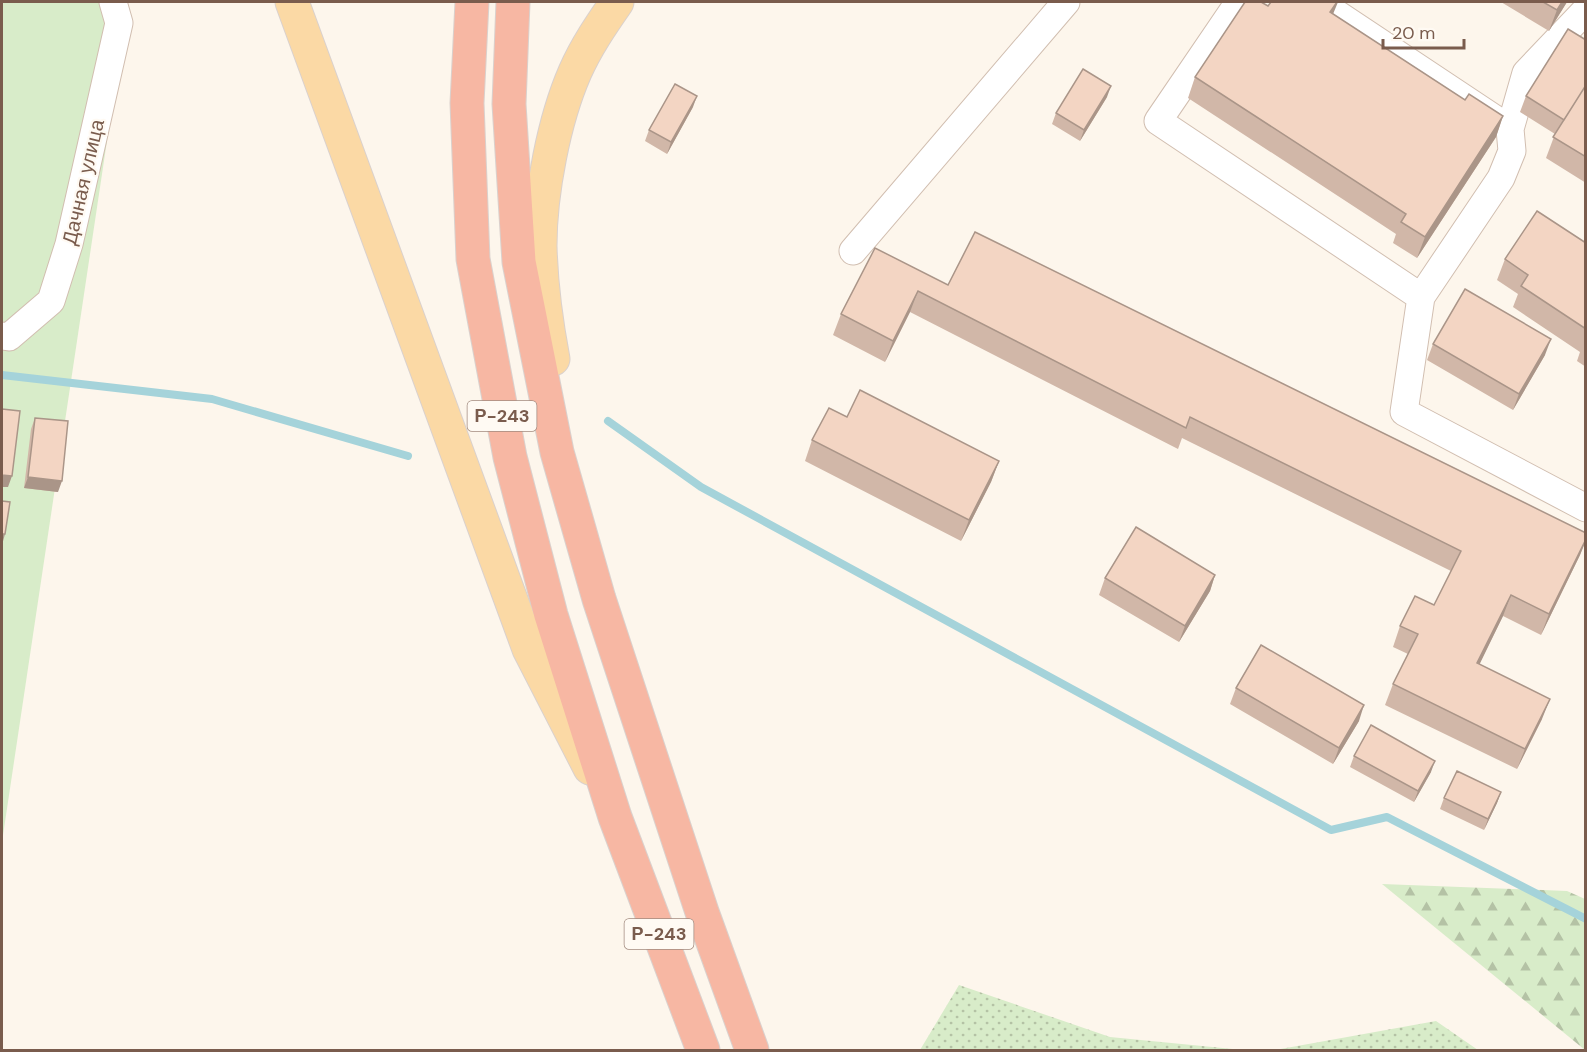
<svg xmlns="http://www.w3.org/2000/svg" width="1587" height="1052" viewBox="0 0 1587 1052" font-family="'DM Sans',sans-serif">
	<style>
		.grass { fill: url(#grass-dots) }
		.forest { fill: url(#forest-firs) }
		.garden { fill: #d8ecc9 }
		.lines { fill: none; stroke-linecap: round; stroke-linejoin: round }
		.stream { stroke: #a5d3da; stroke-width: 8 }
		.minor-casing { stroke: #d1beb0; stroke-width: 29 }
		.major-casing { stroke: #dad1cd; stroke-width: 35 }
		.highway-casing { stroke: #dad1cd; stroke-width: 35 }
		.minor { stroke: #fff; stroke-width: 27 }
		.major { stroke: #fbd9a5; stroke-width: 33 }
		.highway { stroke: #f7b7a3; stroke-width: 33 }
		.wall { fill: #d1b7a8 }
		.shaded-wall { fill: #aa9588 }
		.building { fill: #f3d5c3; stroke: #aa9588; stroke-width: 1.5 }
		.labels { text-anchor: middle; stroke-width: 4.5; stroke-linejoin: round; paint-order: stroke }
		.shield { fill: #fffaf3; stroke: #a28b7f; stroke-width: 1.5 }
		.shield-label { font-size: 18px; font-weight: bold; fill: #7a5c4d }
		.street-label { font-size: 20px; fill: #7a5c4d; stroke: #fffaf3 }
	</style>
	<defs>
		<pattern id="grass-dots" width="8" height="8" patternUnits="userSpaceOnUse" patternTransform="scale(1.5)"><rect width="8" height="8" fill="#d8ecc9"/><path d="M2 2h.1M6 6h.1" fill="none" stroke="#b4c2a5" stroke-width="1.8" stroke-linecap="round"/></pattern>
		<pattern id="forest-firs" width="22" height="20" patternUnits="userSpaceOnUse" patternTransform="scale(1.5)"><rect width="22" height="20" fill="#d8ecc9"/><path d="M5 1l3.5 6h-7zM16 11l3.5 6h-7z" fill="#b4c2a5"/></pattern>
	</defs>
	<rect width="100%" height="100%" fill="#fdf6ec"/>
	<path class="grass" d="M959,985L1110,1037L1243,1050H920Z
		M1436,1021L1478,1050H1275Z"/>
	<path class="forest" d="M1382,884L1567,891L1585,899V1050Z"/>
	<path class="garden" d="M2,2H119L124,27L2,842Z"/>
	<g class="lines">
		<path class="stream" d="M2,375L212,399L408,456
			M608,421L701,487L1331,830L1387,817L1586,919"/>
		<g class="minor-casing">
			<path id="minor" d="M1239,2L1158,121L1421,297
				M1319,2L1495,119
				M1586,10L1526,73L1510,129L1512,151L1501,178L1421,297L1404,412L1586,508
				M853,251L1066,2
				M2,336L9,337L51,301L69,244L119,23L113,2"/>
		</g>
		<g class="major-casing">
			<path id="major" d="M292,2L529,649L590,768
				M553,359C546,322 541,283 540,246C540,193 554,120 575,72C586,47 601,25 617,2"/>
		</g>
		<g class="highway-casing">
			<path id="highway" d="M472,2L467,103L473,259L510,457L551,615L615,817L703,1050
				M513,2L509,104L519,262L557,452L599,599L702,912L752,1050"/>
		</g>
		<use href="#minor" class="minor"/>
		<use href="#major" class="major"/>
		<use href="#highway" class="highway"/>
	</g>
	<path class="wall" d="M1501,2H1567L1549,31Z
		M1268,6L1333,14L1465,100L1503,116L1496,137L1417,258L1393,243L1396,234L1188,98L1195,77Z
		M1586,40V183L1546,158L1555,134L1520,112L1526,96Z
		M1107,97L1080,141L1052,124L1056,113Z
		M693,107L667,154L645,141L649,130Z
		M1586,243V367L1577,361L1580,352L1513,307L1518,294L1497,280L1505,259Z
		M875,248L948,285L1586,533V541L1580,555L1541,635L1503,616L1479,664L1542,719L1517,769L1385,705L1393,684L1408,654L1393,647L1400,626L1434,605L1451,571L1182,438L1178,449L910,312L885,362L833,335L841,314Z
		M1433,344L1545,355L1513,410L1427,360Z
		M847,417L999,461L991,482L961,541L805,461L812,440Z
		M35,418L58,492L24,488L31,429Z
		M1215,575L1210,591L1179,642L1099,595L1105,578Z
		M1236,688L1359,721L1333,764L1230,704Z
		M1354,756L1431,772L1414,802L1350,767Z
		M1501,792L1497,803L1484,830L1440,809L1444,798Z"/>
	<path class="shaded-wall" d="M1337,2H1338L1331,19L1330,12Z
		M1562,2H1567L1549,31L1557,10Z
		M1111,86L1107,97L1080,141L1084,130Z
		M697,96L693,107L667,154L671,142Z
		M1503,116L1496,137L1417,258L1425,237Z
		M918,291L910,312L885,362L893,341Z
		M1551,339L1545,355L1513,410L1519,394Z
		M999,461L991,482L961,541L969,520Z
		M2,475L12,476L8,487H2Z
		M28,477L62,481L58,492L24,488Z
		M2,534H5L2,545Z
		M1586,539L1580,555L1541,635L1549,614Z
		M1215,575L1210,591L1179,642L1185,626Z
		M1511,595L1503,616L1470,684L1477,663Z
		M1550,699L1542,719L1517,769L1525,749Z
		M1364,705L1359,721L1333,764L1339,748Z
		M1435,761L1431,772L1414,802L1418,791Z
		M1501,792L1497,803L1484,830L1488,819Z"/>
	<path class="building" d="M1245,2H1261L1268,6L1271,2H1337L1330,12L1465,100L1469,94L1503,116L1425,237L1401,222L1406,214L1195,77Z
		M1543,2H1562L1557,10Z
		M1568,29L1586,40V85L1564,120L1526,96Z
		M1083,69L1111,86L1084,130L1056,113Z
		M675,84L697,96L671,142L649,130Z
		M1586,85V157L1553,137Z
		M1537,211L1586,243V329L1521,286L1528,275L1505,259Z
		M975,232L1586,533V539L1549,614L1511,595L1477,663L1550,699L1525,749L1393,684L1418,634L1400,626L1415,596L1434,605L1461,551L1190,417L1186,428L918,291L893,341L841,314L875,248L948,285Z
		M1465,289L1551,339L1519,394L1433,344Z
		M860,390L999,461L969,520L812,440L829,408L847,417Z
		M2,409L20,411L12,476L2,475Z
		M35,418L68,421L62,481L28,477Z
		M2,501L10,502L5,534H2Z
		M1136,527L1215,575L1185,626L1105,578Z
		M1261,645L1364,705L1339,748L1236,688Z
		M1371,725L1435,761L1418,791L1354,756Z
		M1457,771L1501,792L1488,819L1444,798Z"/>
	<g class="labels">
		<g class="shield">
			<rect x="467.5" y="401" width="69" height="30" rx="4.5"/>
			<rect x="624.5" y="919" width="69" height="30" rx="4.5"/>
		</g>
		<g class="shield-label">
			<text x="502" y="422">Р-243</text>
			<text x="659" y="940">Р-243</text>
		</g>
		<g class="street-label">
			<text transform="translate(83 182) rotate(-77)" y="7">Дачная улица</text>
		</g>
	</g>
	<rect width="1587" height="1052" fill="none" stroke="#7a5c4d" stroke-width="6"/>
	<path d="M1383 39v9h81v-9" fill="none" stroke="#7a5c4d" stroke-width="3"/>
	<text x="1392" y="39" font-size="18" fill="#7a5c4d" stroke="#fffaf3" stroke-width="4.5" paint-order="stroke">20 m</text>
</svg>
